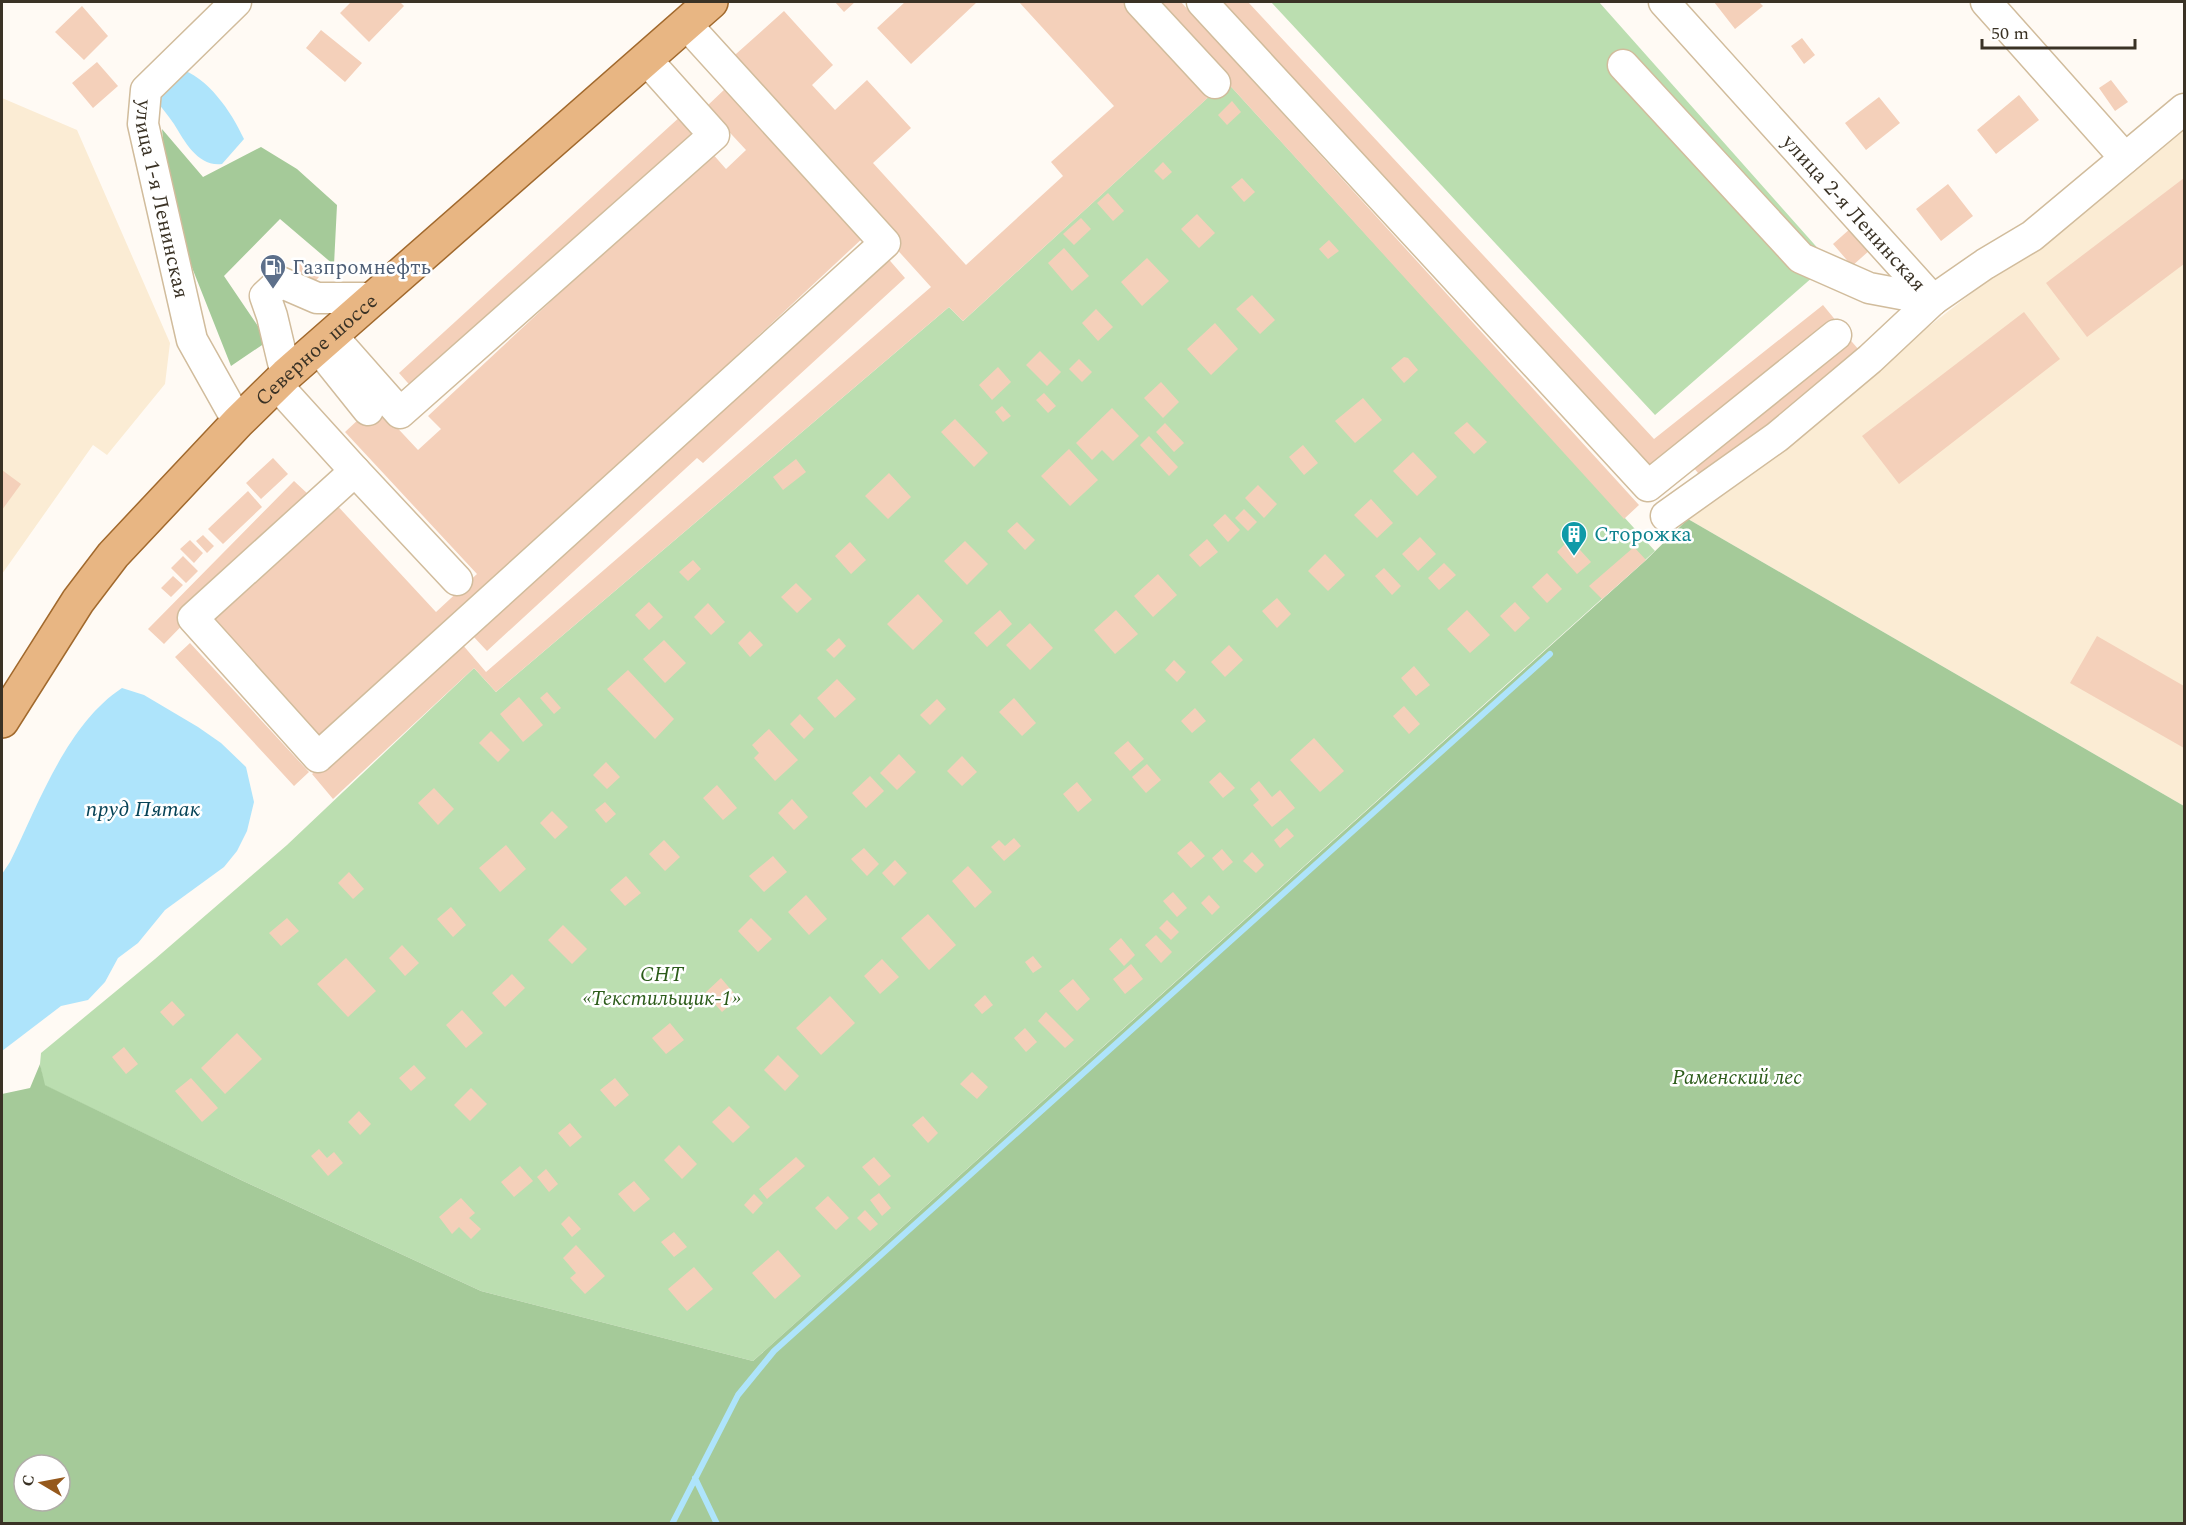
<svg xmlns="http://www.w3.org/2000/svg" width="2186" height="1525" viewBox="0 0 2186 1525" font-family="Spectral,serif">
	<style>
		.built { fill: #fbecd4 }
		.green { fill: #bbdeb0 }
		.forest { fill: #a5ca99; fill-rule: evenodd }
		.water { fill: #aee4fb }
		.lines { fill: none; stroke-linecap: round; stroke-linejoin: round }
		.stream { stroke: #aee4fb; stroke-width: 6 }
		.building { fill: #f4d0ba }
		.minor-casing { stroke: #d1bc9c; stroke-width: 33 }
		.major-casing { stroke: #a1692d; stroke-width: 36 }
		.minor { stroke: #fff; stroke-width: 30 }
		.major { stroke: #e8b683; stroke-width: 33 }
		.labels { text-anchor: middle; stroke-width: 5; stroke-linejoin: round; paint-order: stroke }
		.street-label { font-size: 21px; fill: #3a3225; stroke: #fff }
		.service-label { font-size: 21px; fill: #4e5e75; stroke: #fff; text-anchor: start }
		.culture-label { font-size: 21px; fill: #0d838f; stroke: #fff; text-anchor: start }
		.park-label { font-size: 21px; font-style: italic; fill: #2c5c1a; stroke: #fff }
		.water-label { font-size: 22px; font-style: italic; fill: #064357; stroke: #fff }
	</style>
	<rect width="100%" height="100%" fill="#fffaf4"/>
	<path class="built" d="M2,98L77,130L170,343L165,384L107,455L93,445L2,574Z
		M2184,127V806L1688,519L1689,514Z"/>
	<path class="green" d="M1271,2H1599L1830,262L1655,415Z
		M1226,81L1655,551L753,1361L481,1291L241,1180L44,1085L40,1064L41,1053L155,959L287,845L474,668L496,692L949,307L963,321Z"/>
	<path class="forest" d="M162,129L203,177L261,147L297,169L337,205L334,265L280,219L224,276L268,341L231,366L170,212Z
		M1688,519L2184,806V1523H2V1094L30,1088L40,1064L45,1085L241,1180L481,1291L753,1361L1646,560ZM24,1465H60V1501H24Z"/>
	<path class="water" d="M178,68C208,77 231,111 244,139L222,164C198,167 185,142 174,124C168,115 161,107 154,98Z
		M122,688L144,695L198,727L221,743L246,767L254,802L247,831L237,851L224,867L165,910L138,943L118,958L105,982L88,1000L61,1006L2,1051V874L10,862C38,805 67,724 122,688Z"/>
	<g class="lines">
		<path class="stream" d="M695,1478L717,1524
			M672,1524L738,1395L774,1351L1550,654"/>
	</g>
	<path class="building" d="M351,2H400L404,6L369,42L340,13Z
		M835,2H855L844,12Z
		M905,2H977L911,64L877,28Z
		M1019,2H1129L1212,94L963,321L949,307L496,692L474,668L333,799L312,774L462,644L486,672L931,287L727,62L784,11L833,65L812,85L835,110L867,80L911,128L873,163L966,265L1063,176L1051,162L1114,106Z
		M1154,2H1181L1639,505L1624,519Z
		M1220,2H1248L1654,439L1823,305L1837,322L1651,472Z
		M1714,2H1759L1763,6L1735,29Z
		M82,6L108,36L84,60L55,32Z
		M321,30L362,63L345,82L306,48Z
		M1802,38L1815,55L1804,64L1791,46Z
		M97,62L118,86L93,108L72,83Z
		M2111,80L2128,102L2115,111L2099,88Z
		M727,87L865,236L323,742L208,618L333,501L436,612L477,574L345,432L375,404L418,450L441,429L428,416L711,152L726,169L746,150L706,107Z
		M2019,95L2039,120L1996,154L1977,130Z
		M1879,97L1900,123L1866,150L1845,123Z
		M1232,101L1241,112L1227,125L1218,115Z
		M682,115L698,132L415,391L399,373Z
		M1163,162L1172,172L1163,180L1154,171Z
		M1242,178L1255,192L1244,202L1231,187Z
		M2184,178V264L2087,337L2046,283Z
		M1948,184L1973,216L1941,241L1916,209Z
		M1108,193L1124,211L1113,221L1097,203Z
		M1197,214L1215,233L1199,248L1181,229Z
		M1081,218L1091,229L1074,245L1063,234Z
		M1851,228L1870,250L1852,266L1833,244Z
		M1329,240L1339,251L1328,259L1319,249Z
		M1064,248L1089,276L1072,291L1048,263Z
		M885,255L905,278L703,463L697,458L487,651L472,635Z
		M301,258L319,277L311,286L293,267Z
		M1147,258L1169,281L1142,306L1121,282Z
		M1252,295L1275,320L1260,334L1236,309Z
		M1096,309L1113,327L1098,341L1082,323Z
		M2024,312L2060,359L1899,484L1862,436Z
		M1215,323L1238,349L1211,375L1187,349Z
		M1846,335L1859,350L1702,478L1690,463Z
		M1040,351L1061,372L1047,386L1026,365Z
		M1404,357L1408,358L1418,370L1404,383L1391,368Z
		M1079,359L1092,372L1082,382L1069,369Z
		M998,367L1011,382L992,400L979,385Z
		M1161,382L1179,402L1163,418L1144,398Z
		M1044,393L1056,406L1048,413L1036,400Z
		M1363,398L1382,420L1355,443L1335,421Z
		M1002,406L1011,416L1003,422L995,412Z
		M1112,408L1139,436L1113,461L1102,450L1092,460L1076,443Z
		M955,419L988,453L974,467L941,432Z
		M1467,422L1487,442L1474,454L1454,433Z
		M1165,423L1184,443L1174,452L1156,432Z
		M1149,436L1178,467L1169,476L1140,445Z
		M1303,445L1318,463L1304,475L1289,457Z
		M1069,449L1098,480L1070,506L1041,476Z
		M1413,452L1437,477L1417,496L1393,471Z
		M273,458L288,474L261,499L246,483Z
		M796,459L806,472L783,490L773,477Z
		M2,470L21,484L2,510Z
		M889,473L911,497L888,519L865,496Z
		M294,481L309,495L164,644L148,629Z
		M1258,485L1277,504L1264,518L1245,498Z
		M248,491L262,507L223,544L208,529Z
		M1371,499L1393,523L1377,538L1354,515Z
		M1244,509L1257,522L1248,531L1235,518Z
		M1225,514L1240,530L1228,542L1213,525Z
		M1017,522L1035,540L1025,550L1007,531Z
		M203,535L214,546L207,553L196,541Z
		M1420,537L1436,554L1418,571L1402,554Z
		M1207,539L1218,552L1200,567L1189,555Z
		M1570,539L1591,562L1577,574L1557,552Z
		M190,540L203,553L194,563L180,549Z
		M965,541L988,564L967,585L944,561Z
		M850,542L866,560L851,574L835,556Z
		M1634,547L1646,560L1602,599L1589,586Z
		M1325,554L1345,575L1328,591L1308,571Z
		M183,556L198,571L186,583L171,568Z
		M693,560L701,569L688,581L679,572Z
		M1444,563L1456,575L1439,590L1428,578Z
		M1384,568L1401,586L1392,595L1375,576Z
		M1547,573L1562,589L1547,603L1532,587Z
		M1158,574L1177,595L1153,617L1134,596Z
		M173,576L183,585L171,597L161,588Z
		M796,583L812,599L797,613L781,597Z
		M918,594L943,621L913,650L887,624Z
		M1277,598L1291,614L1277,628L1262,611Z
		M649,602L663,617L649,630L635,615Z
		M1515,602L1530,618L1515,632L1500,616Z
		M708,603L725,622L711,635L694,617Z
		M1000,610L1012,624L987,647L974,633Z
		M1116,610L1138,634L1115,654L1094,630Z
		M1467,610L1490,635L1470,653L1447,629Z
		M1030,623L1053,648L1030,670L1006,645Z
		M750,631L763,645L750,657L738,643Z
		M2097,636L2184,686V748L2070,683Z
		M839,638L846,646L834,658L826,650Z
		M664,640L686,663L665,683L643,659Z
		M190,643L309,772L294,786L175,657Z
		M1229,645L1243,660L1225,677L1211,662Z
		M1174,660L1186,672L1177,682L1165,670Z
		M1414,666L1430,685L1416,696L1401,678Z
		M628,670L674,719L655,739L607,689Z
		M837,679L856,699L835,718L817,698Z
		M547,692L561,708L554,714L540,698Z
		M519,697L543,725L523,742L500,714Z
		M1014,698L1036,723L1022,736L999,712Z
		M937,699L946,709L930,725L920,715Z
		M1404,706L1420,724L1409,734L1393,716Z
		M1195,708L1206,721L1192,733L1181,721Z
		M800,714L814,729L804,739L790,724Z
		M769,729L798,760L775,781L754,758L759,753L752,745Z
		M491,731L510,750L498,762L479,743Z
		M1314,738L1344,771L1320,792L1290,760Z
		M1128,741L1144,759L1130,771L1114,753Z
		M899,754L916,772L897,790L880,773Z
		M962,756L977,772L962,786L947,771Z
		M606,762L620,777L607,789L593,775Z
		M1147,764L1161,780L1146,793L1132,777Z
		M1220,772L1235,788L1223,798L1209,782Z
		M870,776L884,791L866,808L852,793Z
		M1259,781L1272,797L1280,790L1295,808L1272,827L1253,805L1259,800L1250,789Z
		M1077,782L1092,800L1078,812L1063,794Z
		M717,785L737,808L723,820L703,798Z
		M434,788L454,809L438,825L418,803Z
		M792,799L808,817L794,830L778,813Z
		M605,802L616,814L606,823L595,810Z
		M552,811L568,827L555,839L540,823Z
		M1287,828L1294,836L1280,848L1274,840Z
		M1014,838L1021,846L1004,861L991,847L999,840L1005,846Z
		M664,840L680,857L665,871L649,854Z
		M1191,841L1205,856L1191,868L1177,853Z
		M506,845L526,869L500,892L479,868Z
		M864,848L879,864L867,876L851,859Z
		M1222,849L1233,862L1223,871L1212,858Z
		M1252,852L1264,865L1256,873L1243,861Z
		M773,856L787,872L764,892L749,876Z
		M895,860L907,873L894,886L882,873Z
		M968,866L992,892L975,908L952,881Z
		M349,872L364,889L353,899L338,883Z
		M626,876L641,893L625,906L610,890Z
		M1173,892L1187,908L1177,917L1163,901Z
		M806,895L827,919L809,935L788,912Z
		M1209,895L1220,907L1212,915L1201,903Z
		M451,907L466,925L453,937L437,919Z
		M928,914L956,945L929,970L901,938Z
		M287,918L299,931L281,946L269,933Z
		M751,918L772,939L758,952L738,931Z
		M1167,920L1179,932L1171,940L1159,928Z
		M563,925L587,949L572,964L548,940Z
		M1156,935L1172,952L1161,963L1145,945Z
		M1121,938L1135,955L1124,966L1109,949Z
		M402,945L419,963L405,976L389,958Z
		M1033,956L1042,967L1033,973L1025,962Z
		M346,958L376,991L348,1017L317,984Z
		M882,959L899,977L880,994L864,976Z
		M1131,964L1143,979L1125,994L1113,979Z
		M512,974L525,988L505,1007L492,993Z
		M721,978L738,998L722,1012L705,993Z
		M1073,979L1090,999L1077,1011L1059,991Z
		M985,995L993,1005L982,1014L974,1005Z
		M830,996L855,1023L821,1055L796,1028Z
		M172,1001L185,1015L173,1026L160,1012Z
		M462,1010L483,1033L466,1048L446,1025Z
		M1046,1012L1074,1040L1065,1048L1038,1021Z
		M670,1023L684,1040L666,1054L652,1038Z
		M1025,1028L1037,1042L1026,1052L1014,1038Z
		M237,1033L262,1059L225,1094L201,1068Z
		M124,1047L138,1064L126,1074L112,1057Z
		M778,1055L799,1076L785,1091L764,1070Z
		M414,1065L426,1078L411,1091L399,1078Z
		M972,1072L988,1087L977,1099L960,1084Z
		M191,1078L218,1108L202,1122L175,1091Z
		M615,1078L629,1095L615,1107L600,1090Z
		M471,1088L487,1104L470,1121L454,1105Z
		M729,1106L750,1127L733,1143L712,1122Z
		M359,1111L371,1124L360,1135L348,1122Z
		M923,1116L938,1133L928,1143L912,1125Z
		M570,1123L582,1137L570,1147L558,1133Z
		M679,1145L697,1164L682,1179L664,1160Z
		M319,1149L327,1158L334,1152L343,1163L328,1176L311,1156Z
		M796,1157L805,1166L767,1199L759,1189Z
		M874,1157L891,1176L879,1186L862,1167Z
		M520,1166L533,1181L514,1197L501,1182Z
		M546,1169L558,1184L549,1192L537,1177Z
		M634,1181L650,1199L634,1212L618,1194Z
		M879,1193L891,1208L882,1216L870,1200Z
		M754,1194L763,1203L753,1214L744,1205Z
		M828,1196L849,1218L836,1230L815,1208Z
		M461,1198L475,1213L469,1218L481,1229L471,1239L459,1227L452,1234L439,1217Z
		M865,1210L878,1224L870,1231L857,1218Z
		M569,1216L581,1229L572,1237L561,1224Z
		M674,1232L687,1247L674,1257L661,1242Z
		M576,1245L605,1276L585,1294L570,1278L576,1273L563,1258Z
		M778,1250L801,1276L775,1299L752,1273Z
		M694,1267L713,1289L687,1311L668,1289Z"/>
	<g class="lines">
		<g class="minor-casing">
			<g id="minor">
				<path id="s1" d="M236,2L146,90L143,124L192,340L238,422"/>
				<path d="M1140,2L1215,83"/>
				<path d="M1202,2L1648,486L1836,335"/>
				<path id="s2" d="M1664,2L1933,300L1985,264L2032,236L2184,109"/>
				<path d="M1986,2L2125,158"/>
				<path d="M1623,65L1801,258L1869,288L1933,300"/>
				<path d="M332,336L400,413L714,135L646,59"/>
				<path d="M328,360L368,410"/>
				<path d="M286,375L272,316L265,296L280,282L317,298H375"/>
				<path d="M277,385L355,471L193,618L318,757L885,243L686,24"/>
				<path d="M355,471L457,580"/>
				<path d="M1666,516L1777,437L1870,359L1933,300"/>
			</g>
		</g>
		<g class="major-casing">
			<g id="major">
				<path id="s3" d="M2,721L78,601L113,555L238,422L286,375L711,2"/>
			</g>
		</g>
		<use href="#minor" class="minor"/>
		<use href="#major" class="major"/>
	</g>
	<defs>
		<g id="fuel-pin" transform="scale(1.35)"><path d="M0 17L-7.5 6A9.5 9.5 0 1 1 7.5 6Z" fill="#5c6f8a" stroke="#fff"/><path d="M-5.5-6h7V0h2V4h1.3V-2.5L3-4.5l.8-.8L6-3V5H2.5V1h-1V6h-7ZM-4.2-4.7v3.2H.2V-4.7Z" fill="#fff"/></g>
		<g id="building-pin" transform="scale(1.35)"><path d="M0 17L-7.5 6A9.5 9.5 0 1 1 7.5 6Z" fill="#0f9aa8" stroke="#fff"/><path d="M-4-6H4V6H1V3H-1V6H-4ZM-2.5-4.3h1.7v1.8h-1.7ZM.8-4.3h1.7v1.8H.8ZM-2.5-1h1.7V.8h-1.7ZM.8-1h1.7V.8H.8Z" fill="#fff"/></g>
	</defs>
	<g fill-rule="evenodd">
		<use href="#fuel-pin" x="273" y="267"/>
		<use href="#building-pin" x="1574" y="534"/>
	</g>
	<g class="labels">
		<g class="street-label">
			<text dy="7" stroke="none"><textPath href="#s1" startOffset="237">улица 1-я Ленинская</textPath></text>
			<text dy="7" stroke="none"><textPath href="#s2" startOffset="284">улица 2-я Ленинская</textPath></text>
			<text dy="7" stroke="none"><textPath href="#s3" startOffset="489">Северное шоссе</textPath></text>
		</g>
		<g class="service-label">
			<text x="292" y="274">Газпромнефть</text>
		</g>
		<g class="culture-label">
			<text x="1594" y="541">Сторожка</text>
		</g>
		<g class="park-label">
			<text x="662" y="981">СНТ<tspan x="662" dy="24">«Текстильщик-1»</tspan></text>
			<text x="1737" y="1084">Раменский лес</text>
		</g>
		<g class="water-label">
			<text x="143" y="816">пруд Пятак</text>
		</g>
	</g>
	<rect width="2186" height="1525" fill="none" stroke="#3a3225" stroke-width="6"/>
	<g transform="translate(42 1483) rotate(280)"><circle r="28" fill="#ffffff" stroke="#b0ada8" stroke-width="1.5"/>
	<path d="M0-4.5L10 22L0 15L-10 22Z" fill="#95581c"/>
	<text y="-9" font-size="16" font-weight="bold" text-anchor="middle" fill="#3a3225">С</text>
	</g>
	<path d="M1982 39v9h153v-9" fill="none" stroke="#3a3225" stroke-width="3"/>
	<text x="1991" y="39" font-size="18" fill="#3a3225" stroke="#ffffff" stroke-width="4.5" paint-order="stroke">50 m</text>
</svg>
